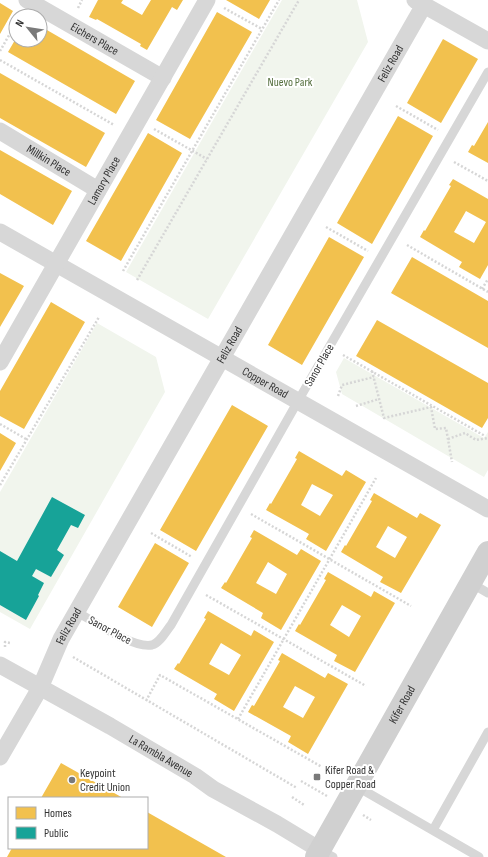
<svg xmlns="http://www.w3.org/2000/svg" width="488" height="857" viewBox="0 0 488 857" font-family="'Sofia Sans Condensed',sans-serif">
	<style>
		.green { fill: #f1f5ed }
		.homes { fill: #f2c14e; fill-rule: evenodd }
		.public { fill: #17a398 }
		.lines { fill: none; stroke-linecap: round; stroke-linejoin: round }
		.path { stroke: #d6d6d6; stroke-width: 2.5; stroke-dasharray: 2 2; stroke-linecap: butt }
		.service { stroke: #d7d7d7; stroke-width: 9 }
		.minor { stroke: #d7d7d7; stroke-width: 17 }
		.secondary { stroke: #d0d0d0; stroke-width: 22 }
		.poi-dot { fill: #7a7a7a; stroke: #fff; stroke-width: 1.5 }
		.labels { text-anchor: middle; stroke-width: 4; stroke-linejoin: round; paint-order: stroke }
		.street-label { font-size: 12px; fill: #333; stroke: #fff }
		.park-label { font-size: 12px; fill: #56703f; stroke: #fff }
		.poi-label { font-size: 12px; fill: #333; stroke: #fff; text-anchor: start }
	</style>
	<rect width="100%" height="100%" fill="#fff"/>
	<path class="green" d="M282,0H357L368,42L208,319L126,272Z
		M97,323L156,357L165,392L30,629L0,612V492Z
		M344,358L484,438L488,432V470L484,477L342,394L336,372Z"/>
	<path class="homes" d="M98,0H123L121,3L142,15L151,0H183L177,10L172,7L147,50L140,46L141,44L97,19L96,20L89,17Z
		M226,0H270L259,19Z
		M0,3L13,11L0,34Z
		M217,12L252,32L190,139L156,120Z
		M40,26L135,81L116,114L8,52L15,40H40Z
		M443,39L478,59L441,123L407,103Z
		M0,73L105,133L86,167L0,118Z
		M398,116L433,136L372,244L337,223Z
		M488,122V163L468,152L472,145L474,146Z
		M148,133L182,153L121,261L86,241Z
		M0,150L72,191L53,225L0,194Z
		M453,179L488,199V265L480,279L459,267L462,262L420,237L424,230L425,231L451,186L449,185ZM466,211L486,222L474,243L454,232Z
		M329,237L364,257L302,365L268,345Z
		M412,257L488,301V348L391,293Z
		M0,273L24,286L0,327Z
		M51,302L85,322L24,429L0,416V391Z
		M377,320L488,383V418L482,428L356,356Z
		M232,405L268,426L196,551L160,530Z
		M0,433L16,443L0,471Z
		M299,451L342,476L346,470L366,482L326,551L306,539L309,534L266,510L270,503L271,504L297,459L295,458ZM312,484L333,495L320,516L301,505Z
		M374,493L417,518L420,513L441,525L401,593L380,582L383,577L341,552L345,545L346,546L372,501L370,500ZM388,526L407,537L395,558L376,547Z
		M254,530L297,555L301,549L321,561L281,630L261,618L263,613L221,588L225,582L226,583L252,538L250,537ZM268,562L287,574L276,594L256,583Z
		M155,543L189,563L152,627L118,607Z
		M328,572L371,597L374,591L395,603L355,672L334,661L337,655L295,631L299,624L300,625L326,580L324,579ZM342,605L361,616L349,637L330,625Z
		M208,611L251,636L254,630L274,642L234,711L214,699L217,694L174,669L178,663L179,664L206,619L204,618ZM221,643L241,655L229,675L209,664Z
		M282,653L325,678L328,673L348,684L308,754L288,742L291,736L248,712L252,705L254,706L280,661L278,660ZM295,686L315,697L303,718L283,707Z
		M61,763L123,798H41Z
		M147,812L226,857H7L12,848H147Z"/>
	<path class="public" d="M52,497L85,515L78,528L71,525L57,550L64,555L51,577L36,569L32,576L44,583L38,595L39,596L26,620L0,605V551L17,561Z"/>
	<g class="lines">
		<path class="path" d="M78,8L82,0
			M224,8L262,29
			M0,51L16,23
			M0,60L114,125
			M396,106L438,130
			M154,129L207,159
			M454,162L488,181
			M326,227L368,251
			M407,245L488,292
			M123,271L279,0
			M137,280L299,0
			M482,289L488,279
			M343,355L485,436
			M372,371L384,418L431,407L435,429L446,428L452,462
			M338,396L342,385L374,377
			M356,406L379,399
			M0,424L26,439
			M448,439L465,433L476,440L488,438
			M0,485L99,317
			M251,514L411,606
			M151,533L192,557
			M206,595L366,686
			M5,647V642L10,643
			M73,657L297,788
			M146,701L160,675L322,767
			M238,719L376,478
			M301,781L327,796
			M292,797L304,805
			M363,815L371,820"/>
		<path class="service" d="M471,583L488,593
			M77,612C93,621 134,649 152,645C160,643 166,631 171,625L298,401L488,72
			M356,786L479,857
			M433,830L488,732
			M320,850L333,857"/>
		<g class="minor">
			<path id="s1" d="M27,0L163,78"/>
			<path d="M415,0L488,41"/>
			<path id="s2" d="M0,131L98,190"/>
			<path id="s3" d="M0,232L488,509"/>
			<path id="s4" d="M0,362L207,0"/>
			<path id="s5" d="M0,665L110,726L195,776L213,789L277,824L320,850"/>
			<path id="s6" d="M0,757L40,688L61,639L424,5"/>
		</g>
		<path class="secondary" id="s7" d="M316,857L488,552"/>
	</g>
	<g class="poi-dot">
		<rect x="313" y="773" width="8" height="8" rx="2"/>
		<circle cx="72" cy="780" r="4"/>
	</g>
	<g class="labels">
		<g class="street-label">
			<text dy="4" stroke="none"><textPath href="#s1" startOffset="78">Eichers Place</textPath></text>
			<text dy="4" stroke="none"><textPath href="#s6" startOffset="796">Feliz Road</textPath></text>
			<text dy="4" stroke="none"><textPath href="#s2" startOffset="57">Millkin Place</textPath></text>
			<text dy="4" stroke="none"><textPath href="#s4" startOffset="209">Lamory Place</textPath></text>
			<text dy="4" stroke="none"><textPath href="#s6" startOffset="472">Feliz Road</textPath></text>
			<text transform="translate(319 365) rotate(-60)" y="4">Sanor Place</text>
			<text dy="4" stroke="none"><textPath href="#s3" startOffset="305">Copper Road</textPath></text>
			<text dy="4" stroke="none"><textPath href="#s6" startOffset="148">Feliz Road</textPath></text>
			<text transform="translate(110 630) rotate(28)" y="4">Sanor Place</text>
			<text dy="4" stroke="none"><textPath href="#s7" startOffset="175">Kifer Road</textPath></text>
			<text dy="4" stroke="none"><textPath href="#s5" startOffset="185">La Rambla Avenue</textPath></text>
		</g>
		<g class="park-label">
			<text x="290" y="86">Nuevo Park</text>
		</g>
		<g class="poi-label">
			<text x="325" y="774">Kifer Road &amp;<tspan x="325" dy="14">Copper Road</tspan></text>
			<text x="80" y="777">Keypoint<tspan x="80" dy="14">Credit Union</tspan></text>
		</g>
	</g>
	<rect x="8" y="797" width="140" height="52" fill="#ffffff" stroke="#adadad"/>
	<rect x="16" y="807" width="20" height="12" fill="#f2c14e" stroke="#adadad"/>
	<text x="44" y="817" font-size="12" fill="#333333">Homes</text>
	<rect x="16" y="827" width="20" height="12" fill="#17a398" stroke="#adadad"/>
	<text x="44" y="837" font-size="12" fill="#333333">Public</text>
	<g transform="translate(28 28) rotate(300)"><circle r="19" fill="#ffffff" stroke="#adadad"/>
	<path d="M0-3L7 15L0 10L-7 15Z" fill="#7a7a7a"/>
	<text y="-6" font-size="11" font-weight="bold" text-anchor="middle" fill="#333333">N</text>
	</g>
</svg>
